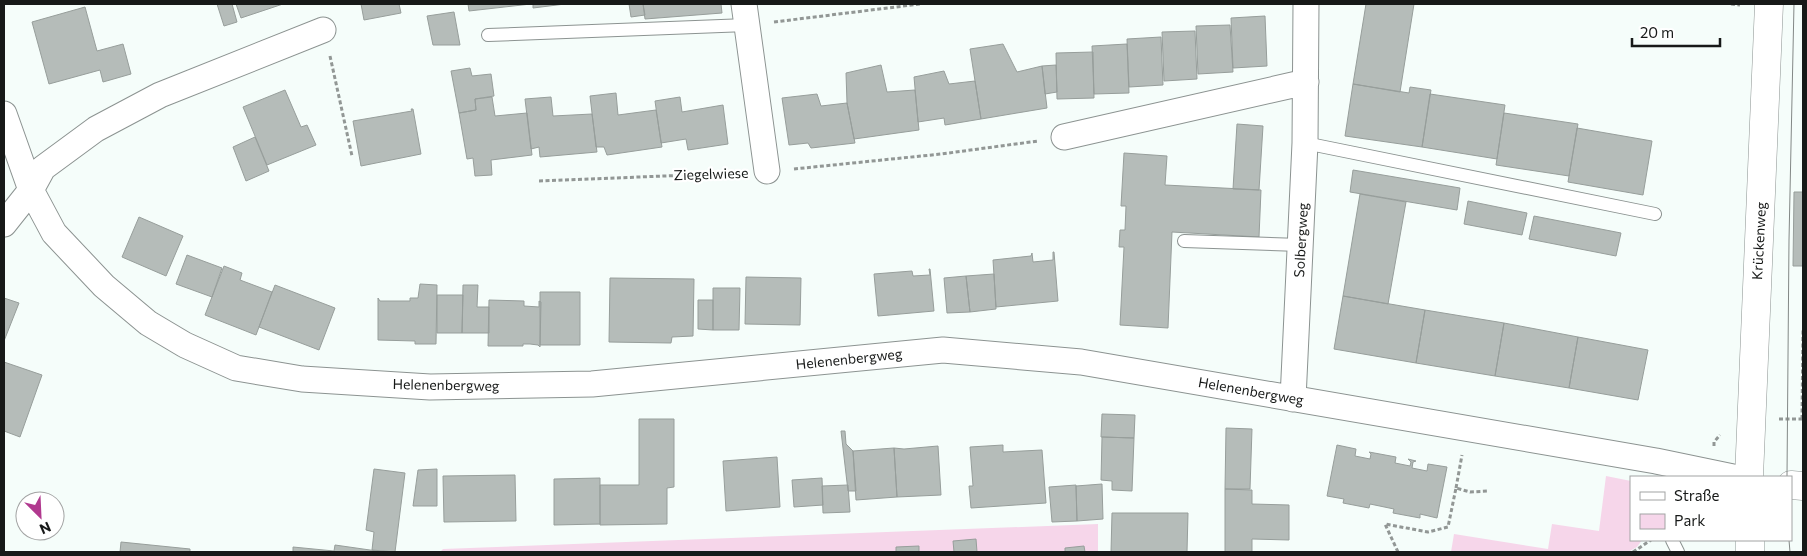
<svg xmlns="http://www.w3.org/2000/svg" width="1807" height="556" viewBox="0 0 1807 556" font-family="Commissioner,sans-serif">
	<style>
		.green { fill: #f6d6ea }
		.building { fill: #b5bcb9; stroke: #979e9b }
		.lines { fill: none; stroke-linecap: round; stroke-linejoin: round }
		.lane-casing { stroke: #8c9391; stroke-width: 14 }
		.street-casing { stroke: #8c9391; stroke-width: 27 }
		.secondary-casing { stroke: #8c9391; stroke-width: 29 }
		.path { stroke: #929795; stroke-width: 3; stroke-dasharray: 4 2.5; stroke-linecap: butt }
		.lane { stroke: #fff; stroke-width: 12 }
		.street { stroke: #fff; stroke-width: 25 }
		.secondary { stroke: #fff; stroke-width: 28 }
		.tram { stroke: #838886; stroke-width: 1 }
		.labels { text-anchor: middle; stroke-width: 4.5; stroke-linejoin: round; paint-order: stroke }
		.street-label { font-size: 14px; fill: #171918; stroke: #fff }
	</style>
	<rect width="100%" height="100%" fill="#f5fdfa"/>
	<path class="green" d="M1606,476L1631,481V540H1642L1637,547L1628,552H1451L1454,534L1548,549L1552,524L1599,531Z
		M1098,524V552H440L443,549Z"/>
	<path class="building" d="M217,4H232L237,22L224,26Z
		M236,4H283L241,18Z
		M361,4H399L401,13L364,20Z
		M468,4H531L469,11Z
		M533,4H565L533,8Z
		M629,4H643L645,15L631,17Z
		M643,4H721L722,13L645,19Z
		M1366,4H1414L1400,92L1353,84Z
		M85,7L97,51L123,44L131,74L103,82L100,70L49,84L32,22Z
		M454,12L460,45H433L427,16Z
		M1265,16L1267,66L1233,68L1231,18Z
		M1230,25L1233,72L1198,74L1196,26Z
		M1195,31L1197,79L1164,81L1162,32Z
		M1161,37L1163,85L1129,87L1127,39Z
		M1003,44L1017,72L1042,66L1047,108L981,119L970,49Z
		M1127,44L1129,93L1094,94L1092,46Z
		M1093,52L1094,98L1057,99L1056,53Z
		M881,65L887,92L915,90L919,130L854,139L847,103L846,73Z
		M1056,65L1057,92L1045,94L1042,66Z
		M470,68L472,76L491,74L494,96L475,99L476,110L459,113L451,71Z
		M944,71L949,84L975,81L981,119L945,125L944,118L918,122L914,77Z
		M1353,84L1409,93L1410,87L1431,90L1422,147L1345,136Z
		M285,90L301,127L307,125L316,145L267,165L243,107Z
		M616,93L618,115L656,110L662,147L607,155L604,147H596L590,96Z
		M817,94L821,106L847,103L855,143L811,148L808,143L789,145L782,98Z
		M1430,94L1505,105L1497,159L1422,147Z
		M492,97L495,116L527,113L532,155L491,160L492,175L475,176L473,158L467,159L459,113L476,110L475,99Z
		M551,97L553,116L592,114L597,152L540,157L539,147L531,149L525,99Z
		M680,97L682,112L723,105L728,144L688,150L686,139L661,143L655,101Z
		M411,109H413L421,154L361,166L353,121L412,111Z
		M1504,113L1578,124L1569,176L1496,165Z
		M1237,124L1263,126L1259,190L1233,189Z
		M1577,128L1652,141L1643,195L1568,182Z
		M255,137L269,171L246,181L233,147Z
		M1124,153L1167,156L1165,185L1261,190L1259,237L1172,232L1168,328L1120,325L1124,247H1119L1120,230H1125L1126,206H1121Z
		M1353,170L1460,188L1457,210L1350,192Z
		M1794,192H1803V266H1793Z
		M1360,194L1406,202L1388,304L1343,296Z
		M1468,201L1527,213L1522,235L1464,224Z
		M1534,216L1621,233L1616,256L1529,239Z
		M139,217L183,236L166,276L122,257Z
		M1053,252H1054L1058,301L996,307L993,260L1031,256L1032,253L1033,262L1053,260Z
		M187,255L222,268L212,297L176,284Z
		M224,266L242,273L240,280L272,292L256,335L205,315Z
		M929,269H930L934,311L878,316L874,274L912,271L913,276L930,275Z
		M994,274L996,309L970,312L966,276Z
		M966,276L970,312L947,313L944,278Z
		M746,277L801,278L800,325L745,324Z
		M610,278L694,279L693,336L672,337L671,343L609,342Z
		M420,284L437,285L436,344H415V341L378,340V298L380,301H410V298H418Z
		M275,285L335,308L319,350L259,327Z
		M463,285H478L477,307H489V333H462Z
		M713,288H740L739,330H713Z
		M540,292H580V345H540Z
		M437,295H463L462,333H437Z
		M1343,296L1425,310L1416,363L1334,349Z
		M4,298L19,303L4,341Z
		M489,300L524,301V306L539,307V301L541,302L540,347L538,345L530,344H523V346H488Z
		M698,300H713V330L698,329Z
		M1425,310L1504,323L1495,376L1416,363Z
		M1504,323L1578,337L1569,388L1495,376Z
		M1578,337L1648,350L1638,400L1569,388Z
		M4,362L42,375L20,437L4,431Z
		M1102,414L1135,415L1134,438L1101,437Z
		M639,419H674V487L667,488V524L600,525V485H639Z
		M1226,428L1252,429L1250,489H1225Z
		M841,431H845L846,444L853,451L856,491H848Z
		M1102,437L1134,438L1132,491L1112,490V481L1101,480Z
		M1003,445V452L1042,450L1046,503L971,508L969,486H973L970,447Z
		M1337,445L1356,449L1355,456L1370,459L1371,454L1369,452L1396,457L1395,463L1410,466L1411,462L1408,459L1416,461L1413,462L1412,468L1427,471L1428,464L1447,467L1437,518L1420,514V518L1393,513L1394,509L1370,504L1369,508L1343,503L1344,499L1327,496Z
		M938,446L941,495L897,497L894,448L904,449Z
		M894,448L897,497L856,500L853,451Z
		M777,457L780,507L726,511L723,461Z
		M374,469L405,473L395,552L372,550L374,532L366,530Z
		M437,469V506H413L418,470Z
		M515,475L516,521L444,522L443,476Z
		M600,478V524L554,525V479Z
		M822,478L823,505L794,507L792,480Z
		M1102,484L1103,519L1077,521L1076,486Z
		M848,485L850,512L823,513L822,486Z
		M1076,485L1077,521L1052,522L1049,487Z
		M1225,489L1252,490V504L1289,505V540L1252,539V552H1225Z
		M1112,513H1188L1187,552H1111Z
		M976,539L977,552H954L953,541Z
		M121,542L190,549V552H120Z
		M335,545L377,551V552H293V547L334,551Z
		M919,546V552H896V547Z
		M1084,546L1085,552H1065V548Z"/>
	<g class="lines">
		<g class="lane-casing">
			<path id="lane" d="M488,35L747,25
				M1305,143L1655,214
				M1184,241L1300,245
				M1672,540L1678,552"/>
		</g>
		<g class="street-casing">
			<path id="street" d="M744,4L767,171
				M4,114L31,190L54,233L104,286L148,323L185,345L236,368L302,379L430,387L592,384L943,350L1081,362L1656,461L1733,477
				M1064,137L1306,82
				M4,224L31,190L43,168L96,129L160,95L323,30
				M1293,399L1305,143L1306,4"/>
		</g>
		<g class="secondary-casing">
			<path id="secondary" d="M1749,477L1769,4
				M1791,485L1803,486
				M1750,540V552"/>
		</g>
		<path class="path" d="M1731,4L1740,5
			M774,22L920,4
			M330,56L352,156
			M794,169L941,154L1038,141
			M539,181L740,173
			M1779,419H1803
			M1802,419L1803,329
			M1714,446V442L1720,435
			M1456,488L1462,455
			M1398,552L1385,524L1428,532L1448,527L1456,488L1470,492L1488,491
			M1633,552L1651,540"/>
		<use href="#lane" class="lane"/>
		<use href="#street" class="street"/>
		<use href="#secondary" class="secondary"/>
		<path class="tram" d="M1787,477L1789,240L1794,4
			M1789,540L1790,552"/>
	</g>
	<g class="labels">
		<g class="street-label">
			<text transform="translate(711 174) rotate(-2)" y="5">Ziegelwiese</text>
			<text transform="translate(1301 240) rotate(-87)" y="5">Solbergweg</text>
			<text transform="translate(1759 241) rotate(-87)" y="5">Krückenweg</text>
			<text transform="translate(849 359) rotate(-6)" y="5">Helenenbergweg</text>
			<text transform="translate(446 385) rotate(1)" y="5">Helenenbergweg</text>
			<text transform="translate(1251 391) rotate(10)" y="5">Helenenbergweg</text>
		</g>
	</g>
	<rect width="1807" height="556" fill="none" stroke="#171918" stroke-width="10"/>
	<rect x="1630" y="476" width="162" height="65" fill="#ffffff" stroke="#a2a3a3"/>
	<rect x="1640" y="492" width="25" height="8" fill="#ffffff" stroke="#a2a3a3"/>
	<text x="1674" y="501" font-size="15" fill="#171918">Straße</text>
	<rect x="1640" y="514" width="25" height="15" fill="#f6d6ea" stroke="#a2a3a3"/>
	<text x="1674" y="526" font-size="15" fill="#171918">Park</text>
	<g transform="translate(40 516) rotate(156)"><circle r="24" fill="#ffffff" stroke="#a2a3a3"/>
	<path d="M0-4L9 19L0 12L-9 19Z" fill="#b1398f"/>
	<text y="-8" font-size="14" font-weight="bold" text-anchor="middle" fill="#171918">N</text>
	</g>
	<path d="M1632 38v8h88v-8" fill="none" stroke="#171918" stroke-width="2.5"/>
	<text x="1640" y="38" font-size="15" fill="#171918" stroke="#ffffff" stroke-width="4" paint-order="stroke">20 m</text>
</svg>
